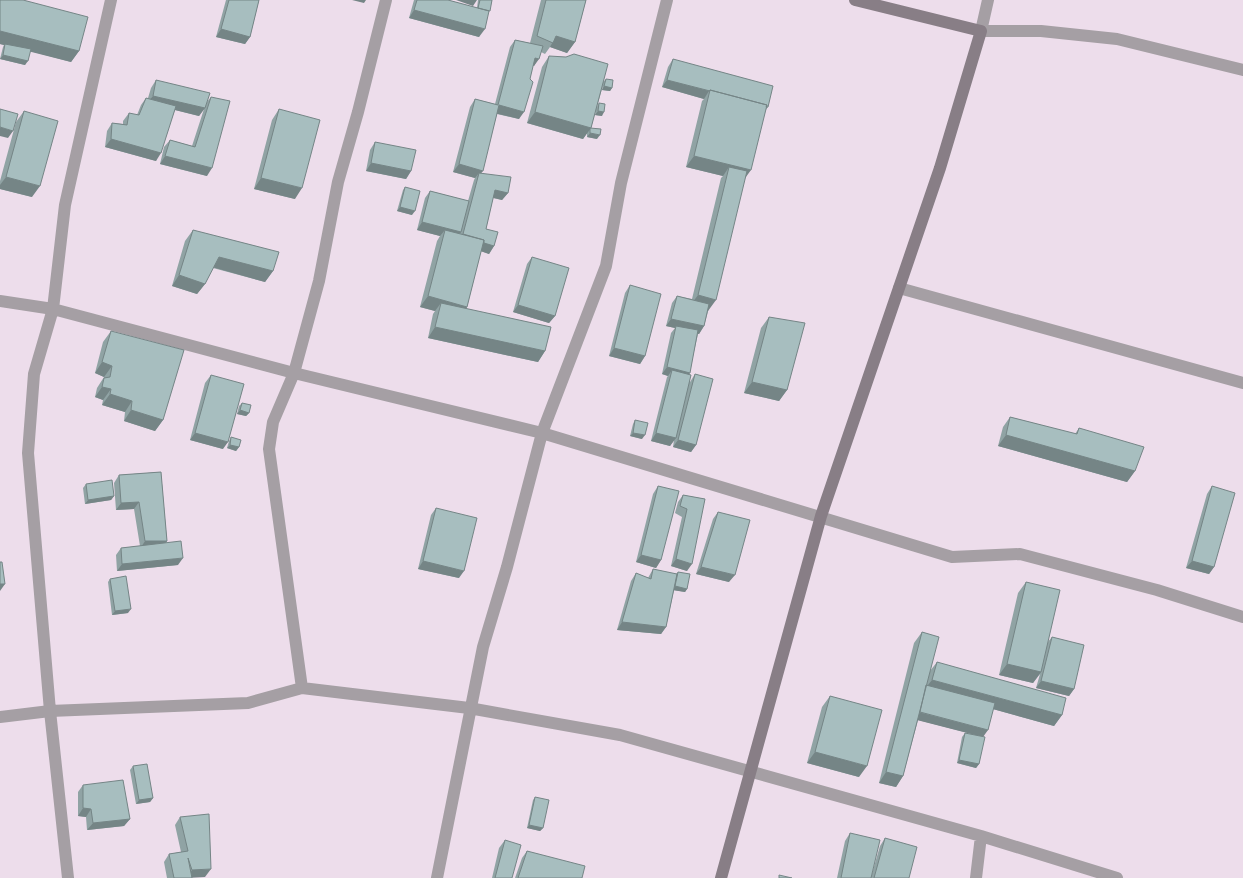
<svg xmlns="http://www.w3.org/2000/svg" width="1243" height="878" viewBox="0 0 1243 878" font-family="Jost,sans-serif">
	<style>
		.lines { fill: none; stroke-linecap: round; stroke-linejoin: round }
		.street { stroke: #a59fa4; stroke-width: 12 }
		.secondary { stroke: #887e86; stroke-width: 12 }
		.wall { fill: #90a3a4 }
		.shaded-wall { fill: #758586 }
		.building { fill: #a7bebf; stroke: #758586 }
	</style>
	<rect width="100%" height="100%" fill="#edddeb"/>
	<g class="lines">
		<path class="street" d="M988,0L981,31H1041L1117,39L1243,70
			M899,288L1243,383
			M0,301L53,309L294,373L542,433L952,557L1020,554L1157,590L1243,617
			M302,688L269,449L273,422L294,373L319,281L338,182L358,112L386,0
			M0,717L50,711L248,703L302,688L469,708L620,735L981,836L1117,878
			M68,878L50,711L28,453L34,374L53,309L65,205L111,0
			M437,878L483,647L507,567L542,433L606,266L621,183L667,0
			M976,878L981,836"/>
		<path class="secondary" d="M721,878L821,516L940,168L981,31L855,0"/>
	</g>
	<path class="wall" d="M0,0L79,51L71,62L30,51L25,65L0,59L3,47L4,45L0,44Z
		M226,0H259L250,37L245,44L216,37Z
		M414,0H448L477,8L478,0H492L479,37L409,18Z
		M541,0H586L575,42L567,53L550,47L545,54L541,52L534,66H533L519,119L497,114L481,173L508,193L502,200L493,198L486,229L494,246L489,254L481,251L467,307L466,309L545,351L538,362L428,338L433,314L435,311L420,307L437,241L440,236L417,230L425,198L430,191L468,201L474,180L475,178L453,172L470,107L475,99L495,104L510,47L515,40L530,43Z
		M549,56L603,82L606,79L612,88L610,91L602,90L603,85L597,107L599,103L602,116L595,115L596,109L591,128L597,139L587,137V133L583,139L527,123L542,67Z
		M673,59L768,107L765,111L745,177L704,326L699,334H698L689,374L690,382L695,374L696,445L691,452L673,447L674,440L670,446L651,441L667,377L668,376L662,374L671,333L675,328L666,326L672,303L677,296L692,299L721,178L723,176L686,167L702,101L704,99L662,87L668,67Z
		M156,80L206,103L211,97L207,176L160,164L164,147L170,140L192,146L204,109L199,116L175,110L156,161L105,147L107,131L112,123L123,124V121L129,113L137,115L141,105L146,98H148L151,88Z
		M279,109L295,199L254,189L272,120Z
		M24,111L32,197L0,189V181L16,122Z
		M375,142L411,171L406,179L366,171L370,150Z
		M405,187L412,215L397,211L403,190Z
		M193,230L273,271L265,282L213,268L205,284L197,294L172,286L185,241Z
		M532,257L555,316L549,323L513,312L527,264Z
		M630,285L645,356L640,364L609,356L625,293Z
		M769,317L787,390L779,401L744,393L761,328Z
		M111,331L163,420L155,431L124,421L125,412L102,405L103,400L95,397L97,388L104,377L95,373L103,342Z
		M211,375L223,449L190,440L205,383Z
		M242,403L249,413L246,416L237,414L239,406Z
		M1010,417L1075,434L1079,428L1135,471L1127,482L998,446L1003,427Z
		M635,420L642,439L630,436L633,424Z
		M231,437L239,447L236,451L227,448L229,441Z
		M161,472L167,541L166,543L178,565L117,571L116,555L121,548L140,546L134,509L116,510L114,483L119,475Z
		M86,484L114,496L111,500L85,504L83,488Z
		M658,486L661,560L656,568L636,562L653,494Z
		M1212,486L1214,567L1209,574L1186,568L1207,494Z
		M683,495L705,499L687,571L671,566L682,517L675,513L678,502Z
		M436,508L459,578L418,569L431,515Z
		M718,512L729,582L696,574L713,519Z
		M653,569L676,574L678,572L687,589L685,592L674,590L666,627L661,634L617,630L631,581L636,573L648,578Z
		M110,579L128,613L112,615L108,582Z
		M1026,582L1047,643L1052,637L1074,689L1069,696L1036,688L1040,674L1033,683L999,675L1018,593Z
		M922,632L930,671L937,662L1062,715L1054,726L993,709L983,737L979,764L976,768L957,763L962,737L965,733L972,734L918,720L903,776L896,787L879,783L914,643Z
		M830,696L859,777L807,763L822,707Z
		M133,766L153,798L150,802L136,804L130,770Z
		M83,785L130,819L124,826L87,830L86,817L78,816V792Z
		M535,797L543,828L540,831L527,828L533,800Z
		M180,817L205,877H192V878H167L164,862L169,854L181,852L175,825Z
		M850,833L871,877L880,846L885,838L909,878H837L845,841Z
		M505,840L512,878H492L499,848Z
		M527,851L582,878H515L522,858Z"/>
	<path class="shaded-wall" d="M352,0H366L364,3Z
		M456,0H477L473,6Z
		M414,10L485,29L479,37L409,18Z
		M221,29L250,37L245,44L216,37Z
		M0,31L79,51L71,62L0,44Z
		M556,36L575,42L567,53L550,47Z
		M3,55L28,61L25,65L0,59Z
		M535,58L539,59L534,66L530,65Z
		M667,80L709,91L704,99L662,87Z
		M604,86L612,88L610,91L602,90Z
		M153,96L205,108L199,116L147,103Z
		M499,105L524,112L519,119L494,113Z
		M598,111L604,112L602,116L595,115Z
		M535,112L591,128L583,139L527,123Z
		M0,127L13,131L8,138L0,136Z
		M590,133L600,135L597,139L587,137Z
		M111,139L161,153L156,161L105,147Z
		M165,156L212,168L207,176L160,164Z
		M694,156L751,170L743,181L729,167L723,176L686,167Z
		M371,163L411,171L406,179L366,171Z
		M459,164L483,171L477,178L479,173L475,178L453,172Z
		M6,177L40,186L32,197L0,189V185Z
		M261,178L302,188L295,199L254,189Z
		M495,190L508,193L502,200L490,197Z
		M400,207L415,211L412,215L397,211Z
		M422,222L461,232L456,240L445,230L440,236L417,230Z
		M463,236L494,246L489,254L457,243Z
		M219,257L273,271L265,282L212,267Z
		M179,275L205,284L197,294L172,286Z
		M698,295L716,300L708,311L690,306Z
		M428,296L467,307L460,318L441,303L435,311L420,307Z
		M518,305L555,316L549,323L513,312Z
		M671,319L704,326L699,334L676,328V326L675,328L666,326Z
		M435,327L545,351L538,362L428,338Z
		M614,348L645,356L640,364L609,356Z
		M102,362L112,366L104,377L95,373Z
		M667,367L690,373L685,381L672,370L668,376L662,374Z
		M752,382L787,390L779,401L744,393Z
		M102,387L111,389L103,400L95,397Z
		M110,394L132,401L125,412L102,405Z
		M131,410L163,420L155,431L124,421Z
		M240,410L249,413L246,416L237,414Z
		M195,433L228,442L223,449L190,440Z
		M633,433L645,435L642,439L630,436Z
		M656,433L676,438L670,446L651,441Z
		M1006,435L1135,471L1127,482L998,446Z
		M678,440L696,445L691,452L673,447Z
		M230,445L239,447L236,451L227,448Z
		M114,496L111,500L85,504L88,500Z
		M139,502L134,509L116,510L121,503Z
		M145,541H167L162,548L140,549Z
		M641,555L661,560L656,568L636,562Z
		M183,558L178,565L117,571L122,564Z
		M676,559L692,564L687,571L671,566Z
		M423,561L464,571L459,578L418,569Z
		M1192,561L1214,567L1209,574L1186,568Z
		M701,567L735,575L729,582L696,574Z
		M0,584H5L0,591Z
		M675,586L687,589L685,592L672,590Z
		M131,609L128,613L112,615L115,611Z
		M622,622L666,627L661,634L617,630Z
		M1007,664L1041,672L1033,683L999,675Z
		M932,680L1062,715L1054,726L924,690Z
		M1041,681L1074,689L1069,696L1036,688Z
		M918,712L988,730L983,737L913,719Z
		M815,752L867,766L859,777L807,763Z
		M959,760L979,764L976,768L957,763Z
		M886,772L903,776L896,787L879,783Z
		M153,798L150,802L136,804L139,800Z
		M83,808L91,809L86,817L78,816Z
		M130,819L124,826L87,830L93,823Z
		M529,825L543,828L540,831L527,828Z
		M211,869L205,877L187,878L192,870Z"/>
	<path class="building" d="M0,0H23L88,17L79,51L0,31Z
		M229,0H259L250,37L221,29Z
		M417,0H448L489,11L485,29L414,10Z
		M480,0H492L490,11L478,8Z
		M546,0H586L575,42L556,36L553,43L537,36Z
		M515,40L543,46L539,59L535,58L530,79L533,82L524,112L499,105L483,171L459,164L475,99L498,105Z
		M5,44L31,49L28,61L3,55Z
		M574,54L608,64L591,128L535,112L549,56L566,57Z
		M673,59L773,86L768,107H766L767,105L710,90V91L667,80Z
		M606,79L613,80L612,88L604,86Z
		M156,80L210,93L205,108L153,96Z
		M710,90L767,105L751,170L694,156Z
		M211,97L230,101L212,168L165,156L170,140L195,147Z
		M146,98L176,106L161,153L111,139L112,123L127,125L129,113L139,115Z
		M599,103L605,104L604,112L598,111Z
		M0,109L18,114L13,131L0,127Z
		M279,109L320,120L302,188L261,178Z
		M24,111L58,121L40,186L6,177Z
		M590,128L601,129L600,135L590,133Z
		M375,142L416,150L411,171L371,163Z
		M729,167L747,171L716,300L698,295Z
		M479,173L511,177L508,193L495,190L486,229L498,232L494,246L484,243V240L463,234Z
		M405,187L420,191L415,211L400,207Z
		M430,191L469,201L461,232L422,222Z
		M193,230L279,252L273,271L219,257L205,284L179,275Z
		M445,230L484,240L467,307L428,296Z
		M532,257L569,268L555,316L518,305Z
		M630,285L661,294L645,356L614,348Z
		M677,296L709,304L704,326L671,319Z
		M441,303L551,327L545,351L435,327Z
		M769,317L805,323L787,390L752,382Z
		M676,326L698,330L690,373L667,367Z
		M111,331L184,350L163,420L131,410L132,401L110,394L111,389L102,387L104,378L110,377L112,366L102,362Z
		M672,370L691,375L676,438L656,433Z
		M695,374L713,379L696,445L678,440Z
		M211,375L244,384L228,442L195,433Z
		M242,403L251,405L249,413L240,410Z
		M1010,417L1077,434L1079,428L1144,447L1135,471L1006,435Z
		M635,420L648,423L645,435L633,433Z
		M231,437L241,440L239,447L230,445Z
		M161,472L167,541H145L139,502L121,503L119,475Z
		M112,480L114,496L88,500L86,484Z
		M658,486L679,491L661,560L641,555Z
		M1212,486L1235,493L1214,567L1192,561Z
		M683,495L705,499L692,564L676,559L687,509L680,506Z
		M436,508L477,518L464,571L423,561Z
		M718,512L750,520L735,575L701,567Z
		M181,541L183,558L122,564L121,548Z
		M0,562H2L5,584H0Z
		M653,569L677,574L666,627L622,622L636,573L651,579Z
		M678,572L690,574L687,589L675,586Z
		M126,576L131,609L115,611L110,579Z
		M1026,582L1060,590L1041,672L1007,664Z
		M922,632L939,637L903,776L886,772Z
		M1052,637L1084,645L1074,689L1041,681Z
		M937,662L1066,698L1062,715L932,680Z
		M926,685L995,703L988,730L920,712Z
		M830,696L882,710L867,766L815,752Z
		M965,733L985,737L979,764L959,760Z
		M147,764L153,798L139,800L133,766Z
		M123,780L130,819L93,823L91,809L83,808V785Z
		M535,797L549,800L543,828L529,825Z
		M209,814L211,869L192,870L188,858L192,878H174L169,854L188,851L180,817Z
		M850,833L880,840L871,878H841Z
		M885,838L917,847L909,878H874Z
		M505,840L521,845L512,878H495Z
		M527,851L585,866L582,878H518Z
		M779,875L792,878H779Z"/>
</svg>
